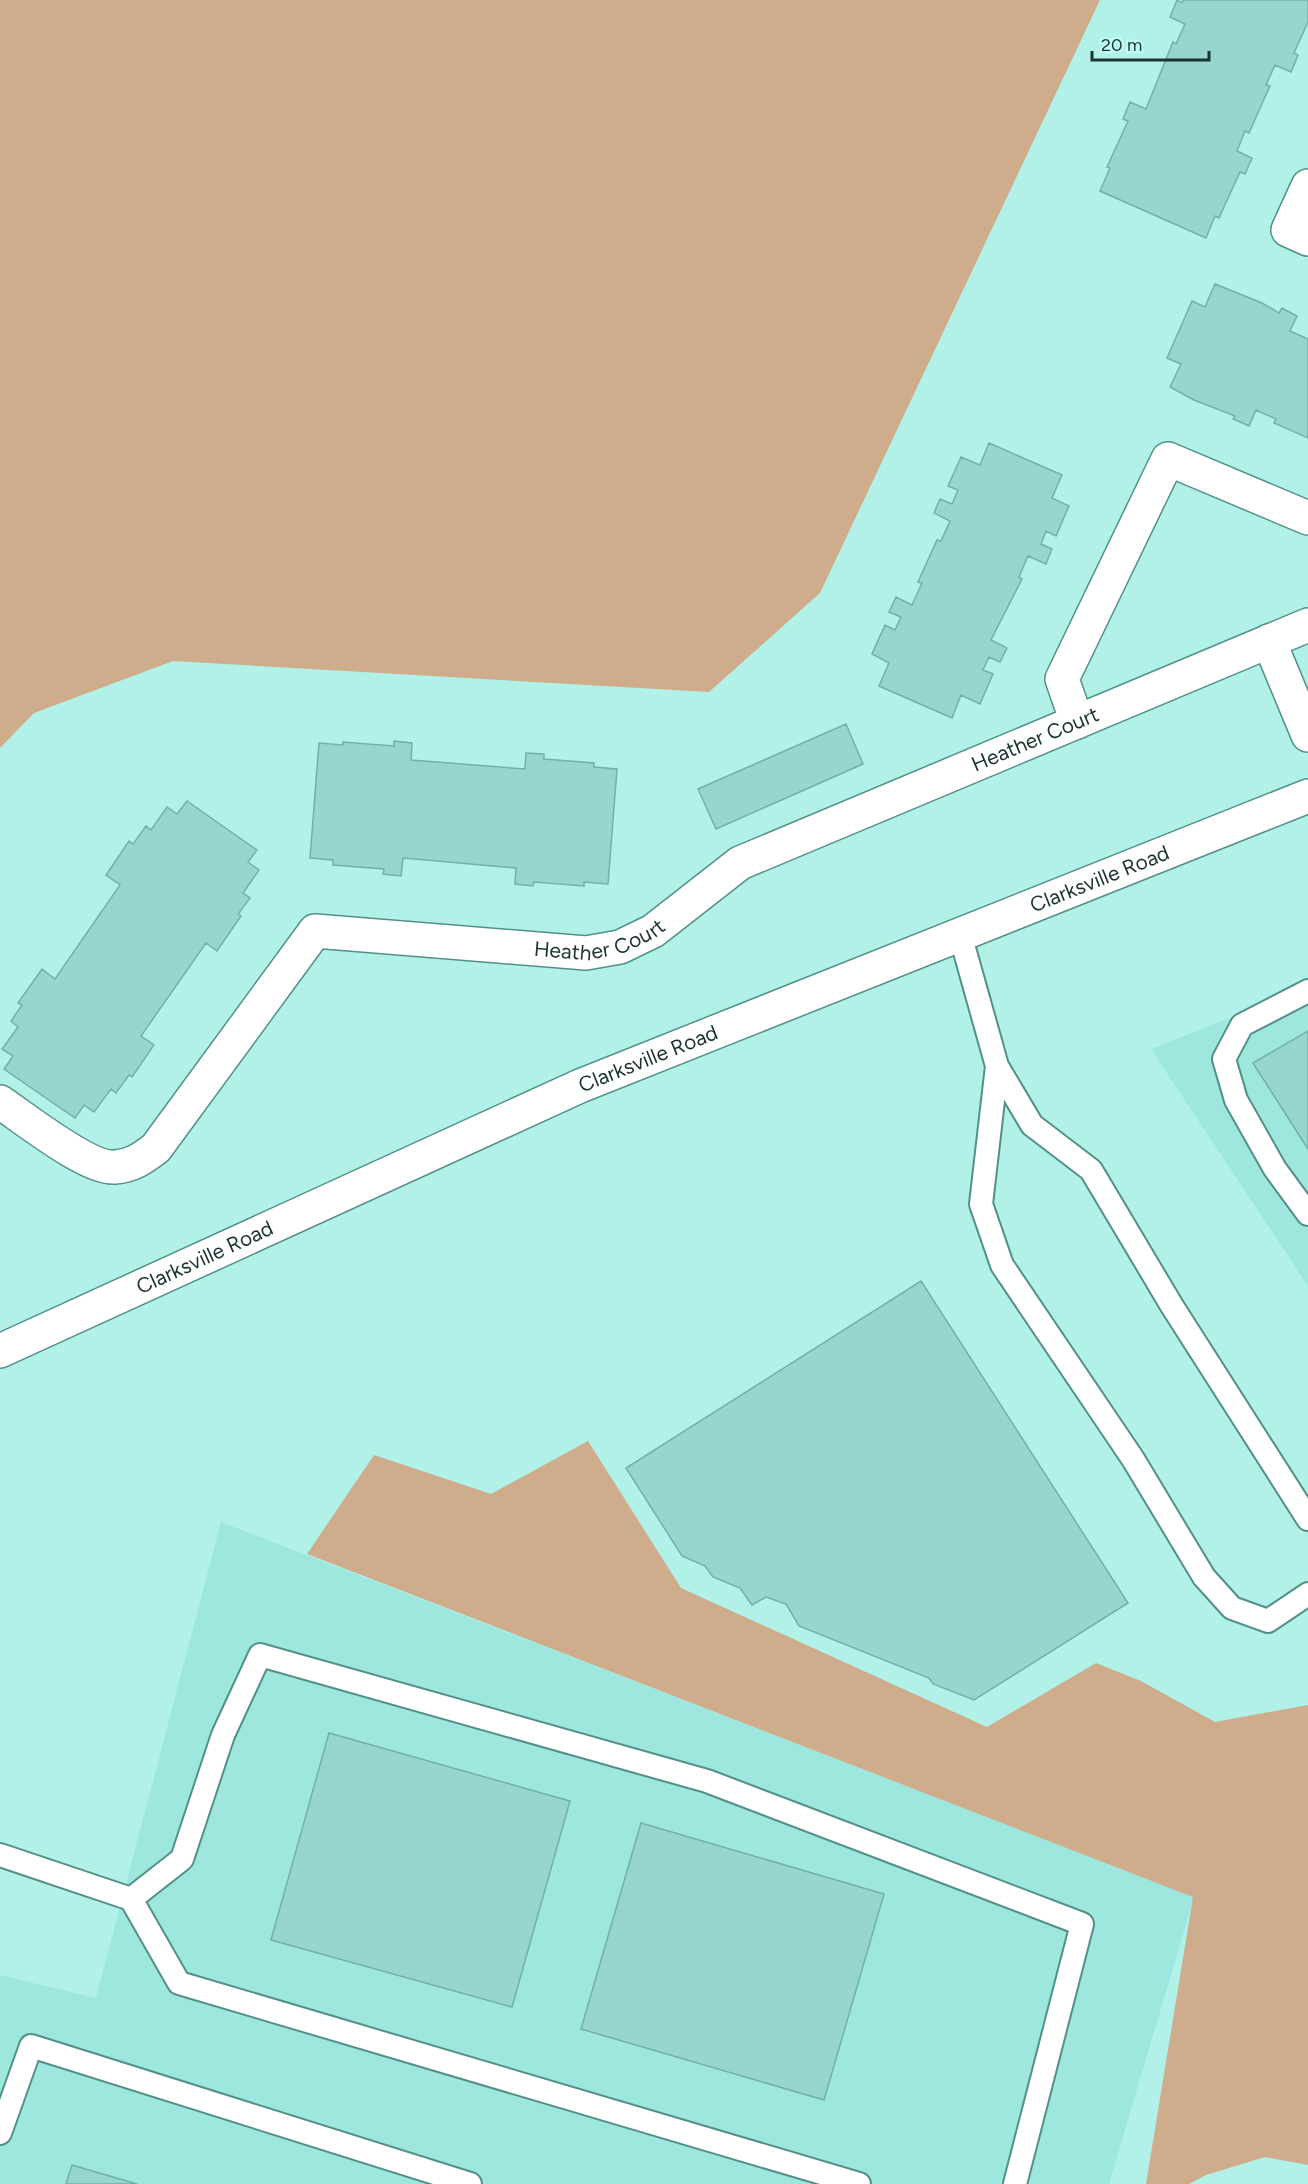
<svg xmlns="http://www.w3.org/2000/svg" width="1308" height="2184" viewBox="0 0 1308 2184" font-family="Figtree,sans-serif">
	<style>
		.built { fill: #9de7de }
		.green { fill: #cfad8c }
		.building { fill: #97d6ce; stroke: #72b0a9; stroke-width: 1.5 }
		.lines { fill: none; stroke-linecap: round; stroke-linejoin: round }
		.lane-casing { stroke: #539089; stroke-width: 26 }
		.street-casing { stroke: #539089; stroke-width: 36 }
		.secondary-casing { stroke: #539089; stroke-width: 36 }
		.lane { stroke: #fff; stroke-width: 22 }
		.street { stroke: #fff; stroke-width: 33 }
		.secondary { stroke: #fff; stroke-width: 33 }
		.labels { text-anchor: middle; stroke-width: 4.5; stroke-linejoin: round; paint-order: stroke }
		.street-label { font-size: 21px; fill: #1b3432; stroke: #befef6 }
	</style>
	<rect width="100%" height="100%" fill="#b1f1e8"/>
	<path class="built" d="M1308,987V1286L1151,1049Z
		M221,1522L1194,1897L1109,2184H0V1975L96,1998Z"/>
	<path class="green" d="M0,0H1100L820,593L709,692L173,661L34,713L0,748Z
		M588,1441L681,1588L987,1727L1096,1663L1141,1681L1215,1722L1308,1705V2165L1265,2157L1206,2175L1189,2184H1146L1193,1897L307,1554L374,1455L491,1494Z"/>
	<path class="building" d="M1177,0L1182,3L1183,0H1308V22L1294,53L1298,55L1291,72L1275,65L1266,85L1270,86L1249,133L1245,131L1237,151L1252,158L1245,174L1240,172L1219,218L1215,216L1206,238L1100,191L1110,168L1107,167L1128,121L1123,119L1130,102L1146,109L1173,42L1176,44L1185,24L1170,17Z
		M1215,284L1262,303L1279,313L1282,308L1297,316L1290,331L1308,339V438L1274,423L1276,419L1256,410L1249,426L1233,419L1235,416L1194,400L1170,387L1181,364L1167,358L1192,301L1205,307Z
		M989,443L1062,475L1052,498L1069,506L1056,536L1046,531L1041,544L1052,549L1046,564L1028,556L1019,577L1022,579L991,640L1007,648L1000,662L989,657L983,670L993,674L980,704L961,695L952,718L879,686L889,663L872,654L885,625L895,630L901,617L889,612L896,597L912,605L922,583L918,582L937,540L941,541L950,521L934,513L940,499L952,504L958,490L948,486L961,457L980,465Z
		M846,724L863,764L716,829L698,789Z
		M394,741L412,743L411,760L525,769L526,753L544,754V759L594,763V767L617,769L608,884L584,882V886L534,882L533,886L515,884L516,868L403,858L401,876L383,874L384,869L333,865V860L310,858L319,743L343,745V742L394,746Z
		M187,801L257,850L248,862L259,870L243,893L250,898L238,914L241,916L217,951L206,943L141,1036L154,1045L132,1077L129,1075L116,1093L111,1089L94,1112L84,1105L75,1118L4,1069L13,1056L2,1049L18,1027L11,1021L22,1005L18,1003L42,969L55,979L120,885L106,875L129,841L133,844L146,826L151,830L167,807L177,814Z
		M1308,1031V1149L1253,1063Z
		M921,1281L1128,1603L974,1700L933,1684L929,1678L799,1626L786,1604L766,1597L752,1605L740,1588L713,1577L705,1566L682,1556L626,1468Z
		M329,1733L570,1801L512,2007L271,1940Z
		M641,1823L884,1894L824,2100L581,2029Z
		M72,2165L137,2184H66Z"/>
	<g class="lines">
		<g class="lane-casing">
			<path id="lane" d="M960,934L997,1066L1032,1125L1091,1170L1172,1306L1308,1519
				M1308,991L1242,1025L1224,1059L1236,1100L1275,1169L1308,1214
				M997,1066L981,1204L1002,1265L1133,1459L1204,1577L1232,1608L1268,1621L1308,1594
				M0,1855L131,1899L179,1983L859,2184
				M131,1899L182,1859L223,1735L260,1655L707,1781L1082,1924L1015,2184
				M0,2133L31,2046L470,2184"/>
		</g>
		<g class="street-casing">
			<g id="street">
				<path d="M1308,186L1288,230L1308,239"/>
				<path d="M1269,641L1308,735"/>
				<path d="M1077,722L1062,679L1168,459L1308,518"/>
				<path id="s1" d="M0,1102C24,1118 89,1170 115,1167C132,1166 143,1158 156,1148L315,931L586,953L620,947L653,931L740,863L1308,625"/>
			</g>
		</g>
		<g class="secondary-casing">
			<g id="secondary">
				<path id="s2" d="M0,1351L580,1086L1308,796"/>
			</g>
		</g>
		<use href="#lane" class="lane"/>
		<use href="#street" class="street"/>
		<use href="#secondary" class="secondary"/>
	</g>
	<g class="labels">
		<g class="street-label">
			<text dy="7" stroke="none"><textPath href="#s1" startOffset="1222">Heather Court</textPath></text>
			<text dy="7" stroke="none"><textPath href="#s2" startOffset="1197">Clarksville Road</textPath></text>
			<text dy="7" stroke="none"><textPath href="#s1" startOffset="736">Heather Court</textPath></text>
			<text dy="7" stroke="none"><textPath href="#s2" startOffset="711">Clarksville Road</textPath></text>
			<text dy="7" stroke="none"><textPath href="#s2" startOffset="225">Clarksville Road</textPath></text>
		</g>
	</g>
	<path d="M1092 51v9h117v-9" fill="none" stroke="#1b3432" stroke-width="3"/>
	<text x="1101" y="51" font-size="18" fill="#1b3432" stroke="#befef6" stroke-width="4.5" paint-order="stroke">20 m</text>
</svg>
